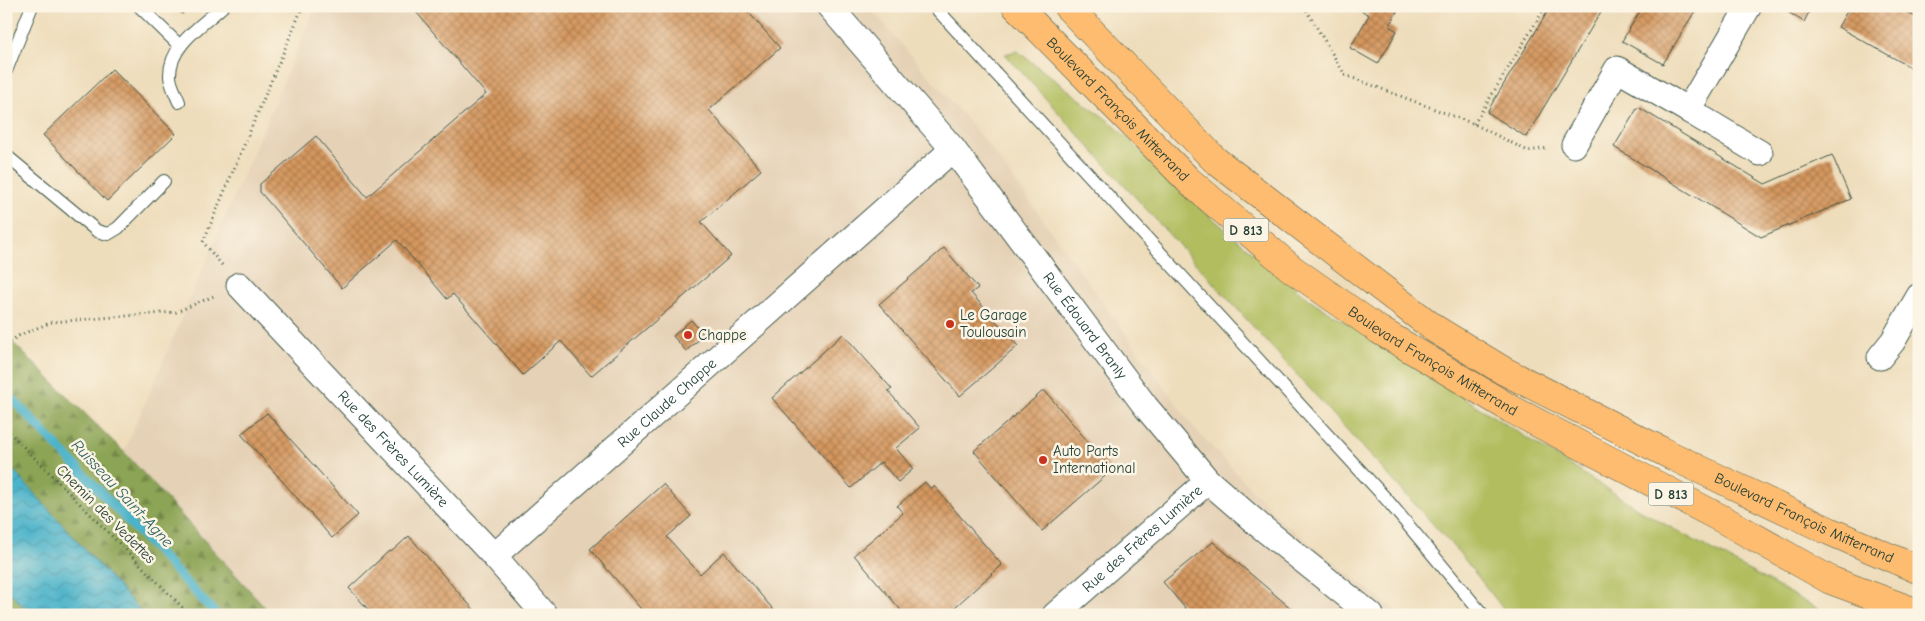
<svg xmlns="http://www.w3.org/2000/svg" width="1925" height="621" viewBox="0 0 1925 621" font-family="'Comic Neue',sans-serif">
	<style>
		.built { fill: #e5d1b6 }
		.grass { fill: #b1bd5e; stroke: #687d49 }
		.forest { fill: url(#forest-firs); stroke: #567044 }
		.water { fill: url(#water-waves); stroke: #35787f }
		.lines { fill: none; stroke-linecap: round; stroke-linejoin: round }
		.stream { stroke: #4bb3ca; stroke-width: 9 }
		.building { fill: url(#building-cross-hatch) }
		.service-casing { stroke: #3e5548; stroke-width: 14 }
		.minor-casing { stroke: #3e5548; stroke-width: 27 }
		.primary-casing { stroke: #3e5548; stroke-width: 29 }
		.path { stroke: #3e5548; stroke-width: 3; stroke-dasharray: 1 4; stroke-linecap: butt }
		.service { stroke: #fff; stroke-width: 12 }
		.minor { stroke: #fff; stroke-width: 25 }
		.primary { stroke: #febc70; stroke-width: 28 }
		.poi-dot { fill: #c8321e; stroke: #fcf5e5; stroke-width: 2 }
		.labels { text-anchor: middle; stroke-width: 5; stroke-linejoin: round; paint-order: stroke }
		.shield { fill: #fcf5e5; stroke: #617469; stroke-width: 1 }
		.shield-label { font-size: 14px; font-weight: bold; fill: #1f3d34 }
		.street-label { font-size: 15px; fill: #1f3d34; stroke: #fcf5e5 }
		.poi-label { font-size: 15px; fill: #1f3d34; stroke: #fcf5e5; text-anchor: start }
		.water-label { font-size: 16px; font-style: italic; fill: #2c6061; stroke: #fcf5e5 }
	</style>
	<defs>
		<pattern id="forest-firs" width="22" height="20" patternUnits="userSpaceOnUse" patternTransform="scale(1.25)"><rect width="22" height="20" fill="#8ca455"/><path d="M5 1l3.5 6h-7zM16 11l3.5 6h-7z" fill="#728747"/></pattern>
		<pattern id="water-waves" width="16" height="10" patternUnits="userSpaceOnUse" patternTransform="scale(1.25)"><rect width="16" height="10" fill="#4bb3ca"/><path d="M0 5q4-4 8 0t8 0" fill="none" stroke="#3e93a5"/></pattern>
		<pattern id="building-cross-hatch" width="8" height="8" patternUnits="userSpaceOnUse" patternTransform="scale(1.25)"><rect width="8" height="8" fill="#d5975e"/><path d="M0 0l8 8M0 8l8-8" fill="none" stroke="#ac7c4e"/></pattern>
	</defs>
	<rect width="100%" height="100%" fill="#fcf5e5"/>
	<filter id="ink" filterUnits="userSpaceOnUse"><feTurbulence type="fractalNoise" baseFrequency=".02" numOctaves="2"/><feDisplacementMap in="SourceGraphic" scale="10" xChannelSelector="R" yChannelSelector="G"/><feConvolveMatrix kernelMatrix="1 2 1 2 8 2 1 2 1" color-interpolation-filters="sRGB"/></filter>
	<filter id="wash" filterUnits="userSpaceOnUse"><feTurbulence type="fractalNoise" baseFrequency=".0096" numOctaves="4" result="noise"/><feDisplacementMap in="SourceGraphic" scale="20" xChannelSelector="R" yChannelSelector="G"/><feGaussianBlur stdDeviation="1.12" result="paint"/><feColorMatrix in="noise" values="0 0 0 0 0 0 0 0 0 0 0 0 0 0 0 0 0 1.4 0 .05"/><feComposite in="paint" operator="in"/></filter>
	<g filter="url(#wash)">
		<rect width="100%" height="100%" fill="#edb"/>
		<path class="built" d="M316,6H868L988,144L1194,428L1284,523L1401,615H272L124,452Z"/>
		<path class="grass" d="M1017,51L1114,125L1182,193L1309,299L1643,512L1829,615H1508L1461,555L1005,54Z"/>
		<path class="forest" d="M6,336L124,452L272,615H144L6,462Z
			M6,589L32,615H6Z"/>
		<path class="water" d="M6,462L144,615H32L6,589Z"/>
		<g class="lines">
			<path class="stream" d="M6,392L217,615"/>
		</g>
		<g id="blocks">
			<path class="building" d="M174,6H190L182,14Z
				M411,6H743L780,48L709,110L761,170L701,222L731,256L591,376L561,341L523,375L453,294L447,299L397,240L342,288L260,192V184L316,136L367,197L486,94Z
				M1361,6H1400L1389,26L1397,31L1378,64L1350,48L1369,15L1359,9Z
				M1551,6H1596L1602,10L1526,137L1487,112Z
				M1643,6H1698L1663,64L1622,41Z
				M1791,6H1812L1804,22L1788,12Z
				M1850,6H1896L1919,19V72L1838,27Z
				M112,69L176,134L107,201L43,135Z
				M1638,107L1765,184L1832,155L1851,199L1761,237L1614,147Z
				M944,248L978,288L971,293L1018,346L960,396L879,304Z
				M691,320L704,335L686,351L673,336Z
				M843,334L892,389L888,391L920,428L896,448L913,469L898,482L881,462L851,488L772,398Z
				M1044,390L1112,470L1042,531L974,451Z
				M267,413L358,515L332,538L241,434Z
				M925,482L931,489L934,486L1002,565L946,615H905L854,555L903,513L897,506Z
				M663,484L691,516L667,537L700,574L724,552L778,615H646L590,549Z
				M409,536L466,601L479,615H373L349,588L389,551L391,552Z
				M1213,542L1293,610L1287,615H1191L1163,582Z"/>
		</g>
	</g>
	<g filter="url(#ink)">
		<use href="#blocks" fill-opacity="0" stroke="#3e5548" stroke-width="1"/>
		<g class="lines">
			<g class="service-casing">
				<path id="service" d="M139,6L180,46
					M934,6L1388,501L1483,615
					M6,71L32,6
					M179,102C176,94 170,84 170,76C169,45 203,25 223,6
					M6,154L9,158L97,231L108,234L118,228L164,181"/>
			</g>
			<g class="minor-casing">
				<g id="minor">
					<path id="s1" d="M829,6L953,149L1146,407L1208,481L1260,526L1371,615"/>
					<path d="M1688,110L1760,153"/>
					<path d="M1574,145L1617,69L1688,110L1749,6"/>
					<path id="s2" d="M239,285L494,556L545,615"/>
					<path d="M1880,357L1893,341L1919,296"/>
					<path id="s3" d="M494,556L953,149"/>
					<path id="s4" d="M1055,615L1208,481"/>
				</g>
			</g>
			<g class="primary-casing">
				<g id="primary">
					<path id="s5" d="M1016,6L1188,180L1292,269L1379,330L1511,409L1726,521L1830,580L1913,611L1918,615"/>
					<path id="s6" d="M1067,6L1215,160L1435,329L1504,371L1672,456L1829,531L1919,570"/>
				</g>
			</g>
			<path class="path" d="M1304,6L1345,75L1474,124L1528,151L1549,148
				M1474,124L1546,6
				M222,265L203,242L303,6
				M6,344L20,335L52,322L176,312L214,296
				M6,429L190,615
				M6,605L16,615"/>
			<use href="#service" class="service"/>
			<use href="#minor" class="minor"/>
			<use href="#primary" class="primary"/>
		</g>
	</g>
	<g class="poi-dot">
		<circle cx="950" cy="324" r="5"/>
		<circle cx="688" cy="335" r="5"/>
		<circle cx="1043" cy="460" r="5"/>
	</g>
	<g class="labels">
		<g class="shield">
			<rect x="1223.5" y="218.5" width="45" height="23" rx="4"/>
			<rect x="1648.5" y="482.5" width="45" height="23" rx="4"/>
		</g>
		<g class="shield-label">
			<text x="1246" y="235">D 813</text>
			<text x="1671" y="499">D 813</text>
		</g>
		<g class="street-label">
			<text dy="5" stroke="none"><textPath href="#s5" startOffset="145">Boulevard François Mitterrand</textPath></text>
			<text dy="5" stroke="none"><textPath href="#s1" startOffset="410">Rue Édouard Branly</textPath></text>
			<text dy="5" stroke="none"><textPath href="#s5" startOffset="550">Boulevard François Mitterrand</textPath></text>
			<text dy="5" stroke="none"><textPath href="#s3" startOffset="231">Rue Claude Chappe</textPath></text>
			<text dy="5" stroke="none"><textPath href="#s2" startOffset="225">Rue des Frères Lumière</textPath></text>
			<text transform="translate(106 514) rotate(45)" y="5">Chemin des Vedettes</text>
			<text dy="5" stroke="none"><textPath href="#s6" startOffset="906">Boulevard François Mitterrand</textPath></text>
			<text dy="5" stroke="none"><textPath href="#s4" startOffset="116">Rue des Frères Lumière</textPath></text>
		</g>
		<g class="poi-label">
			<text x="960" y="320">Le Garage<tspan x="960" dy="17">Toulousain</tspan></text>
			<text x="698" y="340">Chappe</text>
			<text x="1053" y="456">Auto Parts<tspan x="1053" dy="17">International</tspan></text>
		</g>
		<g class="water-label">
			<text transform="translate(123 493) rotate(47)" y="6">Ruisseau Saint-Agne</text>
		</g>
	</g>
	<rect width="1925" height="621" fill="none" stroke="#fcf5e5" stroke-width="25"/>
</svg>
